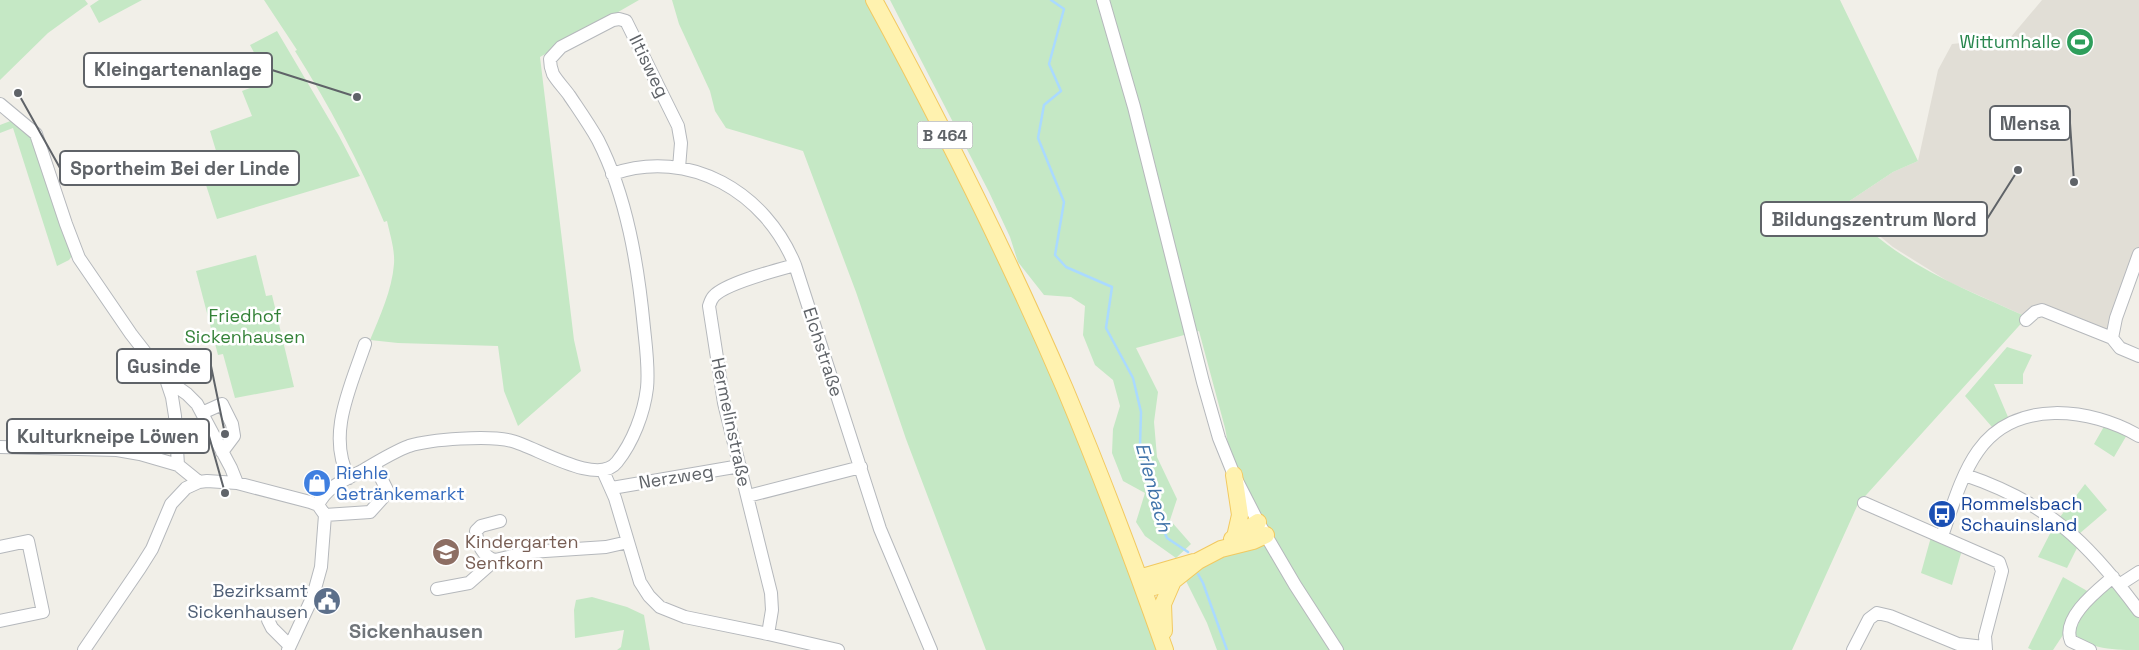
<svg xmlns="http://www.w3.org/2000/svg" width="2139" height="650" viewBox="0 0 2139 650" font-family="'Space Grotesk',sans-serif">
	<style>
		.education { fill: #e1ded6 }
		.green { fill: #c5e8c5 }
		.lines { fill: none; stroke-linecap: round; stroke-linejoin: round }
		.stream { stroke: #aadaff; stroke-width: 2.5 }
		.minor-casing { stroke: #b5b8bc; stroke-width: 14 }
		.major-casing { stroke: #f2c960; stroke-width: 18 }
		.minor { stroke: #fff; stroke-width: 12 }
		.major { stroke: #fff2af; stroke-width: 16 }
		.labels { text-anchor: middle; stroke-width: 5; stroke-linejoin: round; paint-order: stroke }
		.shield { fill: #fff; stroke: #8f9295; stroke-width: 1 }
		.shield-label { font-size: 16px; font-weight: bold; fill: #5f6368 }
		.leisure-label { font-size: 18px; fill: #27864d; stroke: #fff; text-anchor: end }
		.street-label { font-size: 18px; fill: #5f6368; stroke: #fff }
		.park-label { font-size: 18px; fill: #348238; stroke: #fff }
		.shop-label { font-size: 18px; fill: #366cbe; stroke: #fff; text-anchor: start }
		.transit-label { font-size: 18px; fill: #164399; stroke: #fff; text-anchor: start }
		.education-label { font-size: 18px; fill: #785e54; stroke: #fff; text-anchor: start }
		.service-label { font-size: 18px; fill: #4e5e75; stroke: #fff; text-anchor: end }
		.water-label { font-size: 19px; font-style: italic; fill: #4174aa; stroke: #fff }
		.quarter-label { font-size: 20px; font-weight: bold; fill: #70757a; stroke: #fff }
		.leader { fill: none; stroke: #5f6368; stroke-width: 2 }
		.callout-dot { fill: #5f6368; stroke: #fff; stroke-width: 2 }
		.callout { fill: #fff; stroke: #5f6368; stroke-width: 2 }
		.callout-label { font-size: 19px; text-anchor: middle; font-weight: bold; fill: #5f6368 }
	</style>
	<rect width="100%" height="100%" fill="#f1efe8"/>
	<path class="education" d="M2042,0H2139V254L2112,338L2045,311L2027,317L1949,282L1893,247L1853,214L1845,204L1893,172L1918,161L1938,70L1952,44L2010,38Z"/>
	<path class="green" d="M0,0H85L88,4L48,33L0,80Z
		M99,0H142L99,23L90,6Z
		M264,0H639L540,57L574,340L581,371L518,426L504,391L498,346L398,343L370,340C380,316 392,290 394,264C395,249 390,235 387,221L384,222C360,163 329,105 295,51L297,50Z
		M672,0H874L982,208L1165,650H986L906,439L856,292L803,151L726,128L715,111L710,91L679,24Z
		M890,0H1840L1918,161L1893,172L1845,204C1890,261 1963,288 2027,317L1858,504L1792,650H1217L1207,623L1180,569L1260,538L1234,475L1225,428L1199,331L1136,348L1158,392L1154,422L1157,457L1177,499L1170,520L1191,544L1176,558L1145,536L1136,522L1145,493L1123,481L1112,453L1113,429L1120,406L1113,380L1095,365L1083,335L1085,306L1071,297L1044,295L1018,262L1010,237L989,192Z
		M277,31L339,136L360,176L217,219L206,185L208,183L201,159L217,154L210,131L252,116L242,91L269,81L250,45Z
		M13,120L33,137L72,256L69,260L57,266L13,128L0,133V125Z
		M256,255L266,296L272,295L294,387L235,398L223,354L218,355L196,271Z
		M2007,347L2032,355L2023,374V384H1994L2008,417L1992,427L1965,396Z
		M2106,423L2128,433L2114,457L2094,444Z
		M2085,484L2107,510L2079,534L2060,517Z
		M2056,522L2079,544L2067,568L2038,557Z
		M1931,537L1962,550L1952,585L1921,573Z
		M2063,577L2089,592L2073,612L2063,635L2053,650H2032L2028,648Z
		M2111,584L2139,615V650C2119,650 2084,650 2074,632L2088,605Z
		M592,597L627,607L644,615L650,650H617L621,647L624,630L575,638L574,610L576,600Z"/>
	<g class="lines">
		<path class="stream" d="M1051,0L1064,9L1049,64L1061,91L1044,105L1038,138L1064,202L1055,255L1066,267L1112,287L1106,328L1133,378L1141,412L1140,446L1157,495V514L1167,538L1188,552
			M1198,574L1203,583L1227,650"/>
		<g class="minor-casing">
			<path id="minor" d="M1103,0L1134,107L1203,382L1219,438L1234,475L1258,522L1295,585L1337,650
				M0,104L36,134L66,224L79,258L131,334L166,379L172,397L175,416L178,465L199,482
				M612,174C690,147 766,193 795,265L880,529L931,650
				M2139,254L2116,318L2112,338L2120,348L2139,356
				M2026,320L2035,312L2042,310L2112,338
				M166,379L187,394L197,404L231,468L237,483
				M202,413L222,404L232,424L234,436L222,452
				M0,447L117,450L140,454L178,465
				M603,471L615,498L640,582L649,596L660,607L685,617L768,634L838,650
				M1965,475C2048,503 2088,542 2139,611
				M349,478C326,435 351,386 365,344
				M612,488L740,466
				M748,496L861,467
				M1864,503L1999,562L2002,571L1985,636L1986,650
				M318,505C327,486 345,480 362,471C377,462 393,452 409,446C431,439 490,435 512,441C536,447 598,487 617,462C633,442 644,413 647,388C649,368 646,348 644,328C638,265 627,197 598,140C589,124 579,110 569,95C564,88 557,81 553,74C551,69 550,64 550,59L561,47L613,20L619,19L626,21L678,126L681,143L679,168
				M325,515L370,512L388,492L374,464
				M1942,536C1952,508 1961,475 1978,451C2015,398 2091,408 2139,436
				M0,547L28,541L43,612L0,621
				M495,560C483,557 477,544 476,531L481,526L500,521
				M2119,585L2139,572
				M437,589L469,583L495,560L530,552L606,547L628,542
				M268,620L272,628L289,645
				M768,634L772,610L771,593L724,403L709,306C710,303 711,299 714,296C726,283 777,270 795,265
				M84,650L140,568L152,549L171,504L186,488L199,482L207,481L237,483L310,502L318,505L325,515L321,567L313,596L288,650
				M1853,650L1869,619L1877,613L1890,616L1958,644L1984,647
				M2090,650L2071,641C2061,618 2098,590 2113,577"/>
		</g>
		<g class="major-casing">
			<path id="major" d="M874,0C943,127 1008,256 1065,389C1101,475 1134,562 1165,650
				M1234,475L1240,515L1235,537
				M1232,539L1258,522
				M1139,578L1194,562
				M1144,590L1173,581L1198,561L1221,549L1253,541L1266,535
				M1164,631L1163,604L1173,581"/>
		</g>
		<use href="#minor" class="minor"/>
		<use href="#major" class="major"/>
	</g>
	<defs>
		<g id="stadium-disc" transform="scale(1.4375)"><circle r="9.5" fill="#2e9e5b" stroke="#fff"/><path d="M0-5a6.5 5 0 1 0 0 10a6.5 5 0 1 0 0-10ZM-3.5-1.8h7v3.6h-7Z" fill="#fff"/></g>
		<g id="shop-disc" transform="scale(1.4375)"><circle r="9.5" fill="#3f7fe0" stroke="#fff"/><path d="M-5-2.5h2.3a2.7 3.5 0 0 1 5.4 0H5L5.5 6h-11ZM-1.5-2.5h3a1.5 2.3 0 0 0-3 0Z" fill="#fff"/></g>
		<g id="bus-disc" transform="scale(1.4375)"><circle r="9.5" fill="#1a4fb4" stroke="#fff"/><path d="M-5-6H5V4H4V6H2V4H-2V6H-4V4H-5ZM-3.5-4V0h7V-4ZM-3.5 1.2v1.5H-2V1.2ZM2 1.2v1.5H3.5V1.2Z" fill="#fff"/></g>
		<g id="school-disc" transform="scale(1.4375)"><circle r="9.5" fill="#8d6e63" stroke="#fff"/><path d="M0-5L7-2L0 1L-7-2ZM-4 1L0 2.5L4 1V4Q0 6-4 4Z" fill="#fff"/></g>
		<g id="civic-disc" transform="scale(1.4375)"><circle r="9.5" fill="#5c6f8a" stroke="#fff"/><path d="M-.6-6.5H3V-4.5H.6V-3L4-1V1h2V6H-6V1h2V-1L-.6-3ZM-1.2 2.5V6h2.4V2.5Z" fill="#fff"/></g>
	</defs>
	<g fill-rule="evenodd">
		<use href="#stadium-disc" x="2080" y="42"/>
		<use href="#shop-disc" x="317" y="483"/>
		<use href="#bus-disc" x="1942" y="514"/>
		<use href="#school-disc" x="446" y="552"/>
		<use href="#civic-disc" x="327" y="601"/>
	</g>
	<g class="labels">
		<rect class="shield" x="917.5" y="121.5" width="55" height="27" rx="4"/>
		<g class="shield-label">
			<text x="945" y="141">B 464</text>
		</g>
		<g class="leisure-label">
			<text x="2061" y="48">Wittumhalle</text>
		</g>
		<g class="street-label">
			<text transform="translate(649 66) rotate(64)" y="6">Iltisweg</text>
			<text transform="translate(823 352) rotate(72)" y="6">Elchstraße</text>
			<text transform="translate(731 422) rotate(78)" y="6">Hermelinstraße</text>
			<text transform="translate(676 477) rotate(-9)" y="6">Nerzweg</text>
		</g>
		<g class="park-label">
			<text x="245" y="322">Friedhof<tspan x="245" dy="21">Sickenhausen</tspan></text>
		</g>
		<g class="shop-label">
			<text x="336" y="479">Riehle<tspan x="336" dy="21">Getränkemarkt</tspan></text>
		</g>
		<g class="transit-label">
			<text x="1961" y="510">Rommelsbach<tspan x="1961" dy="21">Schauinsland</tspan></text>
		</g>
		<g class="education-label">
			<text x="465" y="548">Kindergarten<tspan x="465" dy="21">Senfkorn</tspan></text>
		</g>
		<g class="service-label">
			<text x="308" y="597">Bezirksamt<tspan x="308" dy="21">Sickenhausen</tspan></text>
		</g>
		<g class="water-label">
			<text transform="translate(1154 487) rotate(75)" y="7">Erlenbach</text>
		</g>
		<g class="quarter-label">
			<text x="416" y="638">Sickenhausen</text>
		</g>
	</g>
	<path class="leader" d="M357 97L272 70M2074 182L2070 123M18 93L60 168M2018 170L1987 219M225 434L211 366M225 493L209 436"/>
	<g class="callout-dot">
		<circle cx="357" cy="97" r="5"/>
		<circle cx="2074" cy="182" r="5"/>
		<circle cx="18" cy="93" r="5"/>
		<circle cx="2018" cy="170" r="5"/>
		<circle cx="225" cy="434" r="5"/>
		<circle cx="225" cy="493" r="5"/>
	</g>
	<g class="callout">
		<rect x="84" y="53" width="188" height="34" rx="5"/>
		<rect x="1990" y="106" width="80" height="34" rx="5"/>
		<rect x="60" y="151" width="239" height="34" rx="5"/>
		<rect x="1761" y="202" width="226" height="34" rx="5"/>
		<rect x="117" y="349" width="94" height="34" rx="5"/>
		<rect x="7" y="419" width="202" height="34" rx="5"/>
	</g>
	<g class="callout-label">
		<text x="178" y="76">Kleingartenanlage</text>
		<text x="2030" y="130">Mensa</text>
		<text x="180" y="175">Sportheim Bei der Linde</text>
		<text x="1874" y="226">Bildungszentrum Nord</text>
		<text x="164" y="373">Gusinde</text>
		<text x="108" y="443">Kulturkneipe Löwen</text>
	</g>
</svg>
